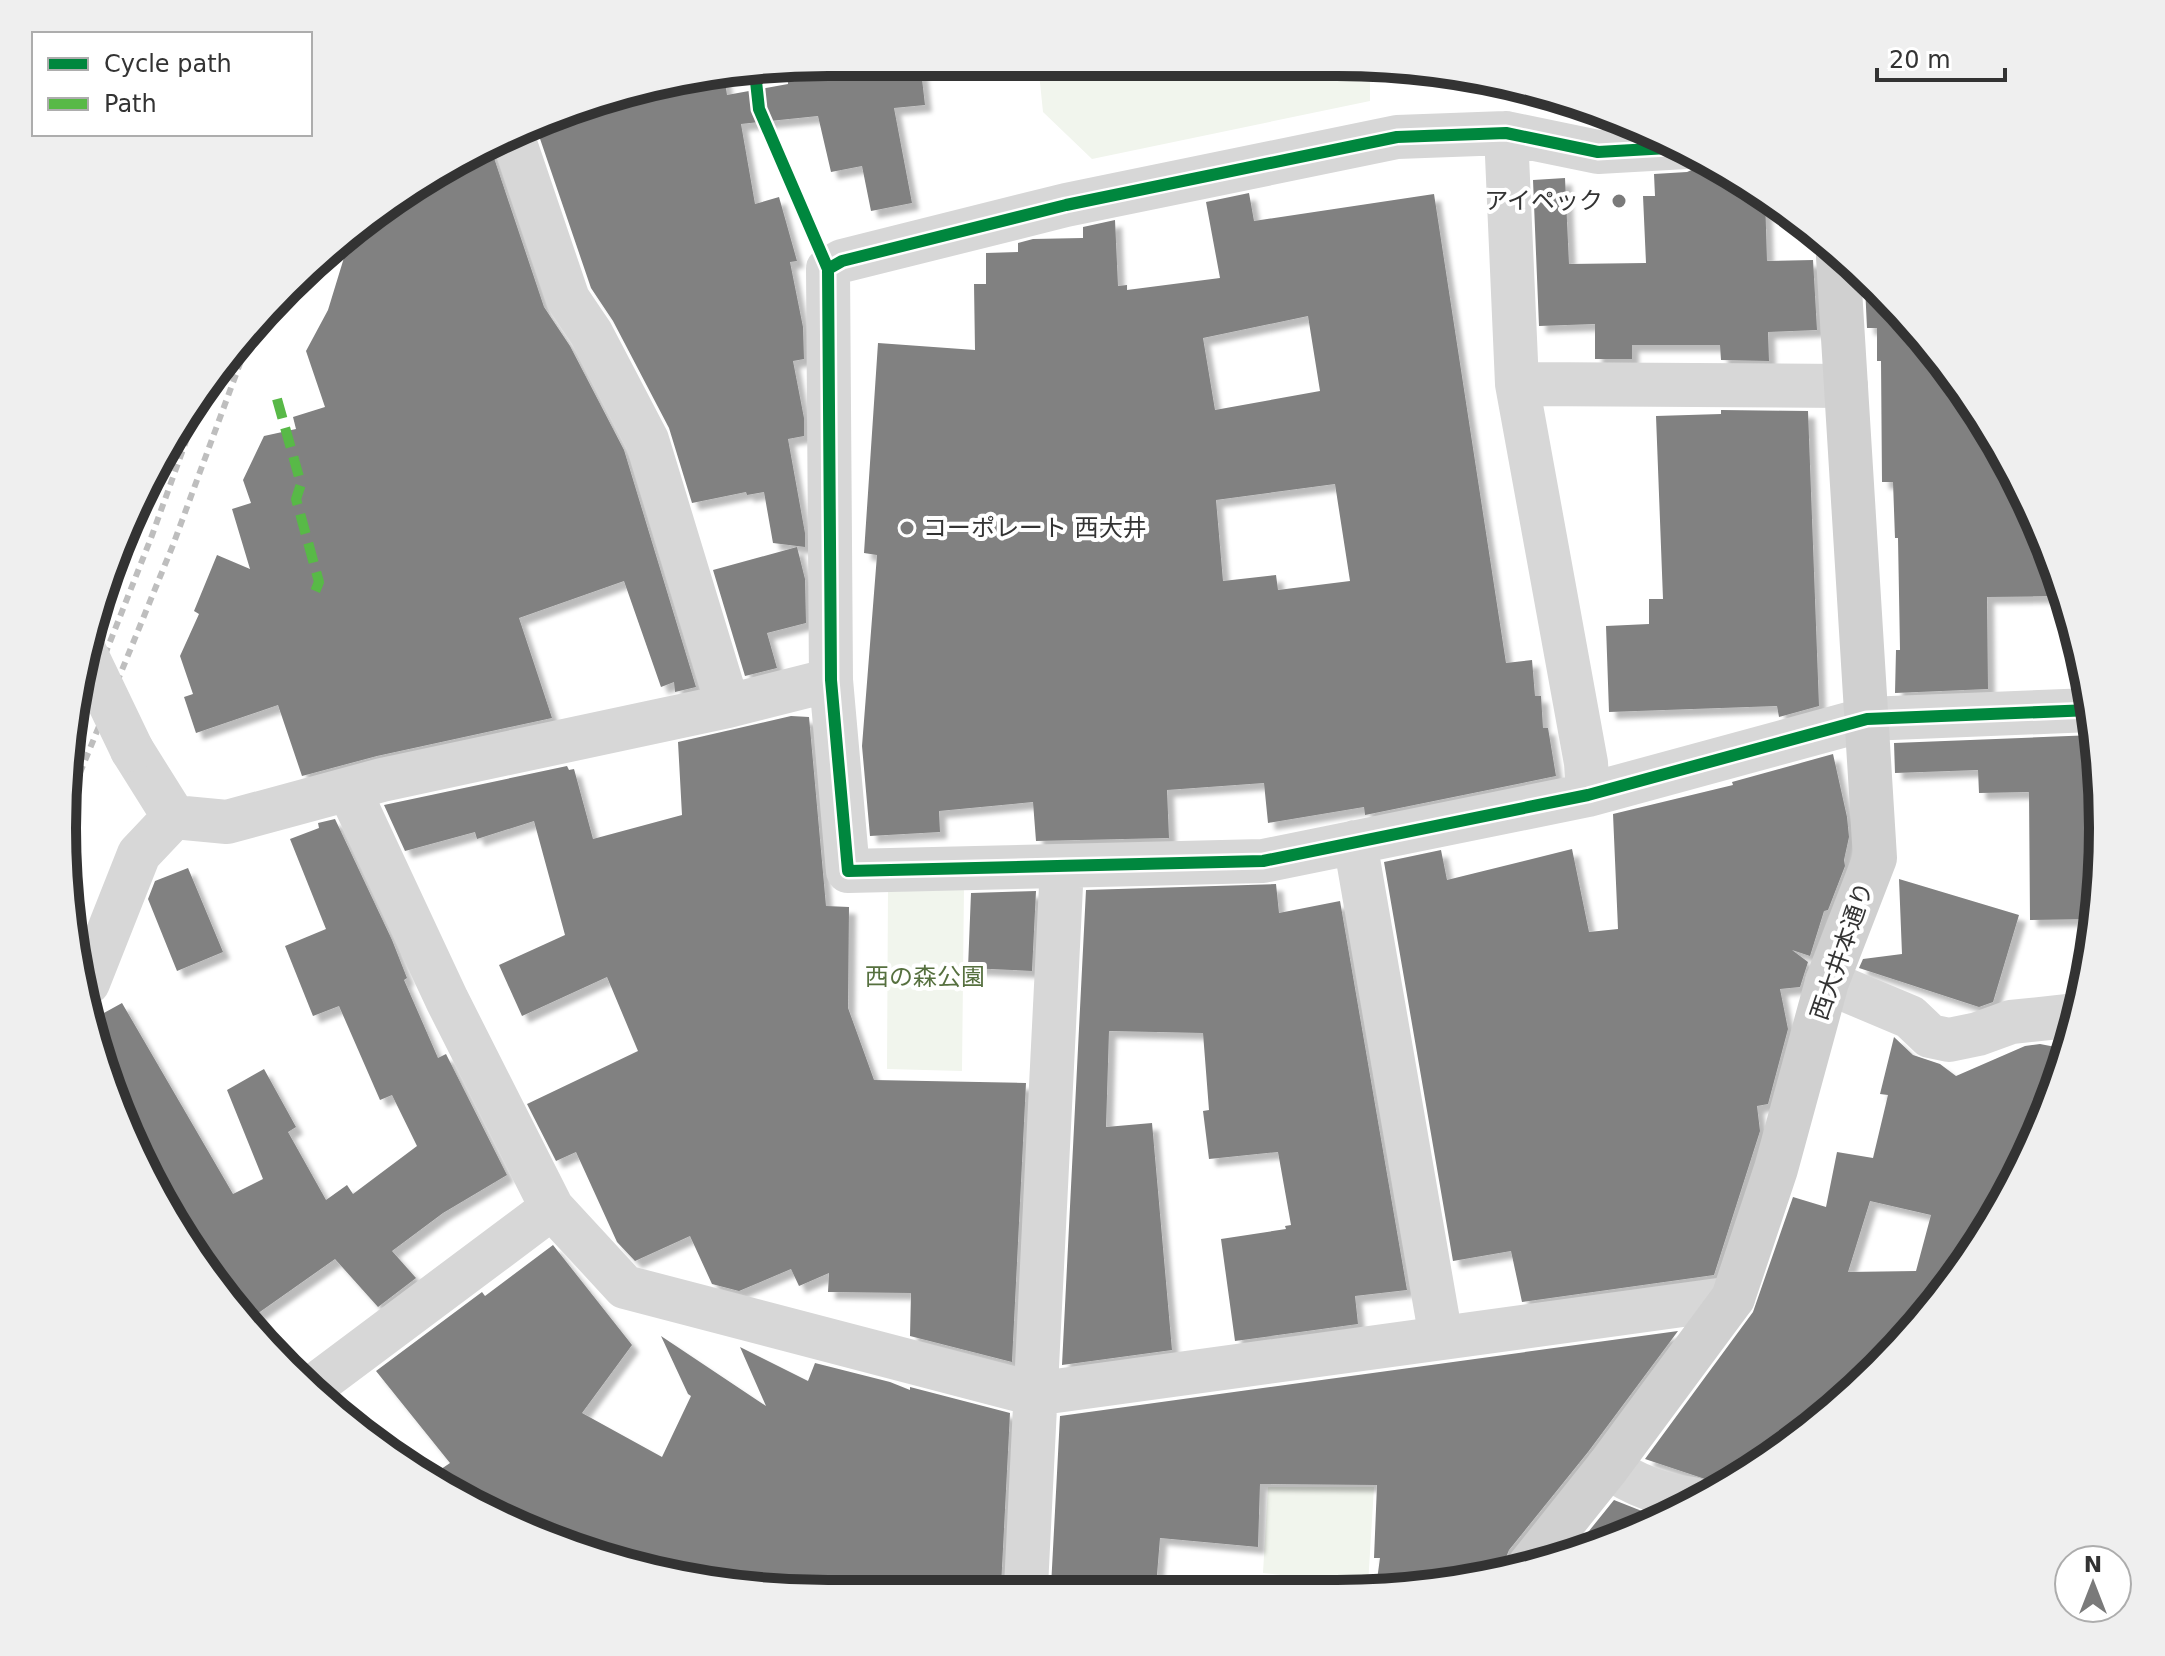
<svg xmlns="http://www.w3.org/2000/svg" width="2165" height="1656" viewBox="0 0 2165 1656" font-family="'DejaVu Sans','Noto Sans JP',sans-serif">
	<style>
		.green { fill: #f1f5ed }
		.building { fill: #818181; fill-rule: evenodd; filter: url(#shadow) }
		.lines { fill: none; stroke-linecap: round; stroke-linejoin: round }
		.street { stroke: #d7d7d7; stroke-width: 44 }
		.secondary { stroke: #d0d0d0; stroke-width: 44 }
		.rail { stroke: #bebebe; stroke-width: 6; stroke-dasharray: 8 6; stroke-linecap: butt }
		.street-bridge { stroke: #d7d7d7; stroke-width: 44 }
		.quiet { stroke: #58b947; stroke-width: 10; stroke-dasharray: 20 10; stroke-linecap: butt }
		.cycleway-casing { stroke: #fff; stroke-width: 17 }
		.cycleway { stroke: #00873e; stroke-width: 12 }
		.poi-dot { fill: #7a7a7a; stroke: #fff; stroke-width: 3 }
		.labels { text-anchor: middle; stroke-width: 8; stroke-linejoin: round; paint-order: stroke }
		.poi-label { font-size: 24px; fill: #333; stroke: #fff; text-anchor: end }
		.street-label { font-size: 24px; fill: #333; stroke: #fff }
		.park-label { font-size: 24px; fill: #56703f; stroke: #fff }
		.rim { fill: none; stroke: #333; stroke-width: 10 }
	</style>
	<defs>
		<filter id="shadow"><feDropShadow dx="7" dy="7" stdDeviation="2" flood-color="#0004"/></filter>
	</defs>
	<rect width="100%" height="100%" fill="#fff"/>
	<path class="green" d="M1038,63L1370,64V101L1092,159L1043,112Z
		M888,885H964L962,1071L887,1069Z
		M1268,1487H1374L1368,1585L1263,1573Z"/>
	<path class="building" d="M828,62H920L925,105L894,108L912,203L871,211L862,166L831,172L818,116L741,124L755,204L779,197L797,261L790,262L803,327L804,359L793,361L804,418V436L788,439L805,533V547L773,543L764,492L747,495L746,492L692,503L669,428L613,321L591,288L536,127L629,88L724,76L727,95L788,84L787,67Z
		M490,146L544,307L570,346L624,450L696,687L675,692L674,682L661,687L624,581L519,618L552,718L377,756L302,776L278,705L196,733L184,697L193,694L180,656L199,614L194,611L217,555L250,569L232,509L251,503L243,480L264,436L296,429L293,417L325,407L306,351L328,310L350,238L445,165Z
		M1701,166H1717L1765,196L1767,261L1813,260L1817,330L1768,332L1769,361L1721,360L1720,345H1632V359H1595V324L1539,326L1533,180L1565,178L1569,264L1646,263L1643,196H1655L1654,174L1687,172Z
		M1249,193L1254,221L1434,194L1506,663L1532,660L1535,696H1541L1543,728H1548L1556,776L1365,815L1364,807L1268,823L1264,783L1167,790L1169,838L1036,841L1033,802L939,811L940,832L870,836L862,746L877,555L864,553L878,343L975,350L974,284H986V253L1018,252V243L1033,239L1083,238V227L1115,220L1118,286L1127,285V290L1220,278L1206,202ZM1308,316L1320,391L1215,410L1203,338ZM1335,484L1350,581L1278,590L1276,575L1223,581L1216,500Z
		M1865,286L1974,403L2046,537L2063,596L1987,597L1988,689L1895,693L1896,650H1900L1898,538H1895L1893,482H1882L1881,361H1877V328H1867Z
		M1721,410L1808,411L1819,706L1779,717L1777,706L1609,712L1606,626L1649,624V599H1663L1656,416L1721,414Z
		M797,547L805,579L806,623L767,633L777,668L745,676L713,570Z
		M791,716L809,717L826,906L849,907L848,1008L874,1080L1026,1083L1012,1362L910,1336L911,1293L828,1292L829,1273L799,1286L791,1269L739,1291L712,1284L690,1236L635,1261L617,1242L576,1152L556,1161L527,1104L638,1051L607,977L522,1016L499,965L565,935L534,821L477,839L475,832L405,851L384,805L567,766L569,770L574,769L593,839L682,815L678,742Z
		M2094,735L2103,828L2094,919L2030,920L2029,792L1979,793L1978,770L1895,773L1894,743Z
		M1833,754L1847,817L1849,837L1844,860L1845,866L1828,910L1824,911L1810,956L1792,950L1808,962L1800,987L1780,989L1788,1029L1768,1104L1757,1106L1760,1131L1714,1275L1522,1302L1511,1251L1453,1261L1384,862L1441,850L1447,880L1572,849L1589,932L1618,929L1613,814L1733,785L1732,782Z
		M335,819L392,940L407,978L404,980L438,1058L446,1054L507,1175L443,1213L392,1251L416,1278L378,1307L335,1259L247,1321L191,1253L103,1074L93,1019L122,1003L233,1194L263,1179L227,1090L264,1069L296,1127L288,1132L326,1200L347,1185L353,1194L417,1146L392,1095L380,1100L339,1006L313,1016L285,946L326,929L290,839L319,828L318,823Z
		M188,868L223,952L177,971L148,899L155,881Z
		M1899,879L2019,915L1993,1002L1979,1007L1859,968L1863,959L1902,954Z
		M1276,884L1279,913L1340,901L1407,1290L1355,1296L1358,1324L1235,1341L1221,1239L1286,1229L1285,1226L1291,1225L1278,1152L1209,1159L1203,1111L1209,1110L1203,1033L1109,1031L1106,1127L1152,1123L1172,1350L1062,1365L1086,890Z
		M1036,891L1032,971L968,968L971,893Z
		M1894,1037L1913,1055L1940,1064L1956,1076L2025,1046L2040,1044L2066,1049L2044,1122L1974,1254L1878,1370L1762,1465L1723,1485L1645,1459L1753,1312L1793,1197L1826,1207L1837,1152L1873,1158L1888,1095L1880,1094ZM1870,1201L1931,1215L1916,1271L1848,1272Z
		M553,1245L632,1345L582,1413L662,1457L691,1396L688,1394L661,1336L766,1406L740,1347L808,1381L815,1363L890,1382L910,1390V1387L1010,1413L1001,1587H728L535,1536L428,1478L450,1463L376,1371L482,1292L485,1296Z
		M1678,1331L1588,1452L1509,1550L1504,1562L1505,1571L1437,1588L1376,1587L1380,1558H1374L1377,1485L1260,1484L1258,1547L1160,1538L1156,1587H1051L1060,1416Z
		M1614,1500L1657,1517L1584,1553L1568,1557Z"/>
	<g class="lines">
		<path class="street" d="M1506,133L1517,384L1586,763L1588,795
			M513,137L568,299L591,333L647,440L728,706
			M1686,147L1598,152L1506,133L1397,137L1066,205L842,261L828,269L831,680L848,871L1263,861L1588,795L1867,719L2091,710
			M1517,384L1846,386
			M132,750L174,817
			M349,790L447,1000L552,1208L625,1287L1034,1394L1733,1298
			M1355,842L1441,1338
			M1827,982L1910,1017L1930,1036L1949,1040L1978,1034L2011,1022L2077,1015
			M88,983L139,854L174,817L227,822L382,780L728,706L831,680
			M310,1389L552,1208
			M1608,1467C1634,1485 1661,1495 1693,1499
			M1026,1587L1062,866"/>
		<path class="secondary" d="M1529,1566L1608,1467L1733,1298L1776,1169L1827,982L1875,858L1838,257"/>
		<path class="rail" d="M74,733L151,538L203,394
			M64,812L173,545L252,331"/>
		<path class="street-bridge" d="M85,652L132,750"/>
		<path class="quiet" d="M277,399L301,484L296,499L319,582L312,599"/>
		<g class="cycleway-casing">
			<path id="cycleway" d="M755,72L759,109L828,269
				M1686,147L1598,152L1506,133L1397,137L1066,205L842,261L828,269L831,680L848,871L1263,861L1588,795L1867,719L2091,710"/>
		</g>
		<use href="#cycleway" class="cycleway"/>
	</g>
	<g class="poi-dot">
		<circle cx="1619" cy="201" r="8"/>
		<circle cx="907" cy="528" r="8"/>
	</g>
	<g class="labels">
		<g class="poi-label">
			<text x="1603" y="209">アイペック</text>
			<text x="923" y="536" text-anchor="start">コーポレート 西大井</text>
		</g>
		<g class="street-label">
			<text transform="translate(1842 951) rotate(-71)" y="8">西大井本通り</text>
		</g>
		<g class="park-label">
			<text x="925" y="985">西の森公園</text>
		</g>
	</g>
	<path d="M0 0H2165V1656H0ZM828 76H1337A752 752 0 0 1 2089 828V828A752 752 0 0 1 1337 1580H828A752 752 0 0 1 76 828V828A752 752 0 0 1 828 76Z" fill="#efefef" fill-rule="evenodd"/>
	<path class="rim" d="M828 76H1337A752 752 0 0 1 2089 828V828A752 752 0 0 1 1337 1580H828A752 752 0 0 1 76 828V828A752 752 0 0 1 828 76Z"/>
	<rect x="32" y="32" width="280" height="104" fill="#ffffff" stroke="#adadad" stroke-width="2"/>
	<rect x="48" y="58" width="40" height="12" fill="#00873e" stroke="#adadad" stroke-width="2"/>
	<text x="104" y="72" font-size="24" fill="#333333">Cycle path</text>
	<rect x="48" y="98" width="40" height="12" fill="#58b947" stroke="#adadad" stroke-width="2"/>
	<text x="104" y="112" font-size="24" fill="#333333">Path</text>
	<g transform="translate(2093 1584)"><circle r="38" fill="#ffffff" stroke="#adadad" stroke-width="2"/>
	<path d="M0-6L14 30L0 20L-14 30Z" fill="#7a7a7a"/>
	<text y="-12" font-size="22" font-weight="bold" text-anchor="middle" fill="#333333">N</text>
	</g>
	<path d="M1877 68v12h128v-12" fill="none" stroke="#333333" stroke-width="4"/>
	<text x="1889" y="68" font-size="24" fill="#333333" stroke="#ffffff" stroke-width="6" paint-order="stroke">20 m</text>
</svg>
